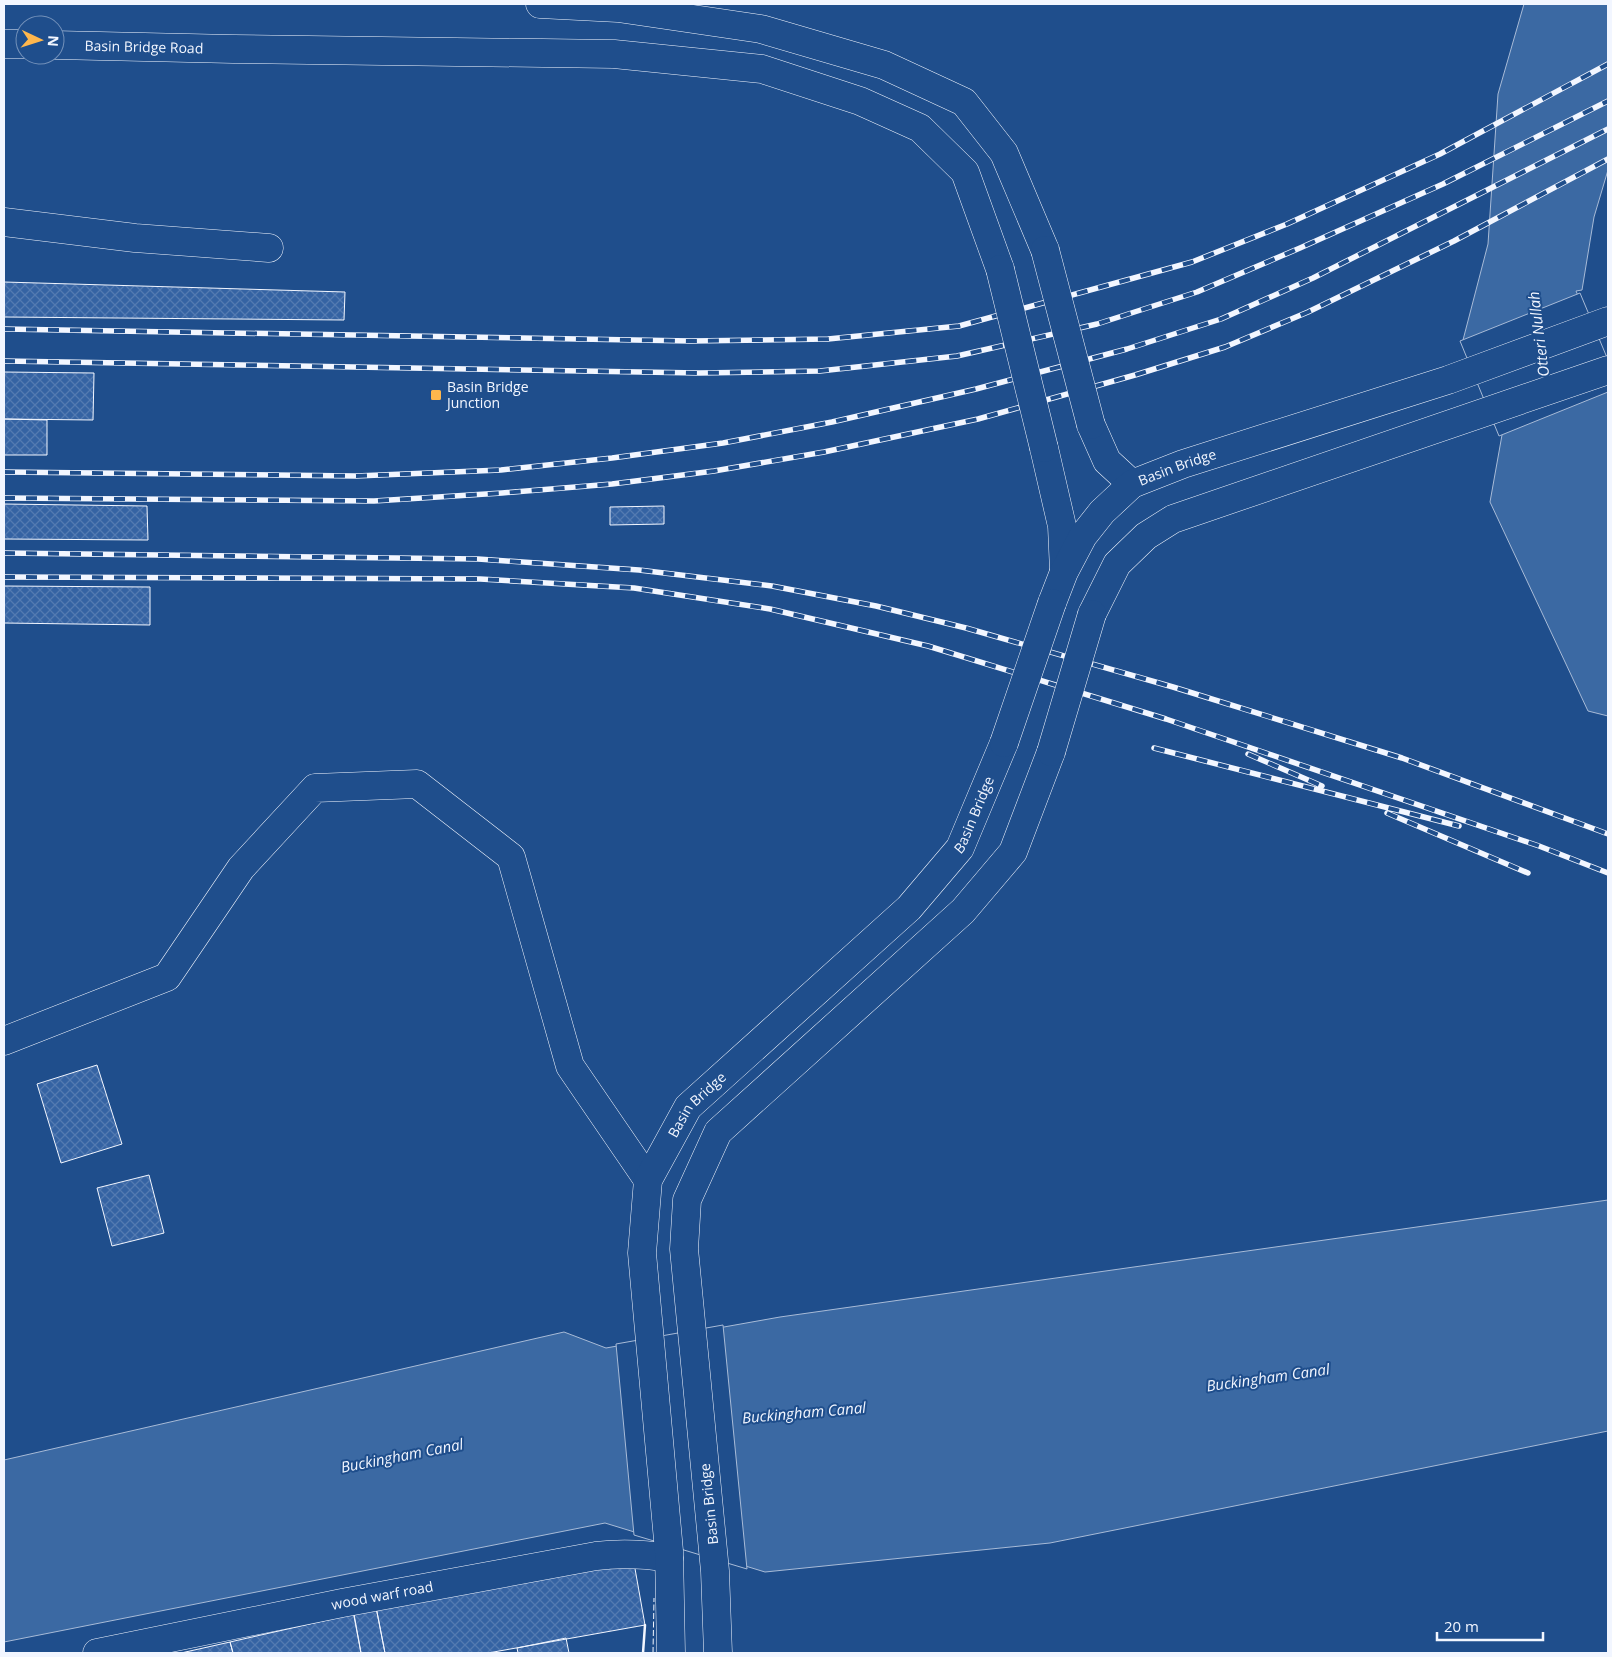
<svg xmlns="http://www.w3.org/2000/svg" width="1612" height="1657" viewBox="0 0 1612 1657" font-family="'Open Sans',sans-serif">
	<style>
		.water { fill: #3b69a3; stroke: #a8bbd7 }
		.pier { fill: #1f4e8c; stroke: #a8bbd7 }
		.building { fill: url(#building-cross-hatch); stroke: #f2f6ff }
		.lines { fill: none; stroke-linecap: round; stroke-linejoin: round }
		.minor-casing { stroke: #f2f6ff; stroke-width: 29 }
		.major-casing { stroke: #f2f6ff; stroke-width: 29 }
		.minor { stroke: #1f4e8c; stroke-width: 28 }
		.major { stroke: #1f4e8c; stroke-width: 28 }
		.rail-casing { stroke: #f2f6ff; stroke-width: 5.5 }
		.rail { stroke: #1f4e8c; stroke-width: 4; stroke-dasharray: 11; stroke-linecap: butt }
		.major-bridge-casing { stroke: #f2f6ff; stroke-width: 29; stroke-linecap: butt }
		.major-bridge { stroke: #1f4e8c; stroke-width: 28 }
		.fence { stroke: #f2f6ff; stroke-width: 1; stroke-dasharray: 6 2.5; stroke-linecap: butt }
		.wall { stroke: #f2f6ff; stroke-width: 2.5 }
		.poi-dot { fill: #ffb74d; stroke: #1f4e8c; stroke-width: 2 }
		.labels { text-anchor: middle; stroke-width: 4; stroke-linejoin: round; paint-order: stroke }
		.street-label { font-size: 14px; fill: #f2f6ff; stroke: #1f4e8c }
		.poi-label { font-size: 14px; fill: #f2f6ff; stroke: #1f4e8c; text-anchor: start }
		.water-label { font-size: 15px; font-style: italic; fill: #f2f6ff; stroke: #1f4e8c }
	</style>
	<defs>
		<pattern id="building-cross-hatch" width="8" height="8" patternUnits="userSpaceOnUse" patternTransform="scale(1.25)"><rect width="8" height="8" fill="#3563a3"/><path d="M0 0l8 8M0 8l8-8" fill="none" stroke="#537ab1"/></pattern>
	</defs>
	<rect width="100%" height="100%" fill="#1f4e8c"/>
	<path class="water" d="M1524,4H1608V170L1594,217L1582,290L1576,291L1608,366V716L1588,711L1490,502L1502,435L1463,340L1488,244L1498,94Z
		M1608,1200V1431L1050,1543L765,1572L605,1523L4,1642V1460L564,1332L606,1348L780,1317Z"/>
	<path class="pier" d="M1580,293L1608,360V392L1499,436L1460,341Z
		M723,1325L747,1569L634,1535L616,1344Z"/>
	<path class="building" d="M4,282L345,292L344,320L4,317Z
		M4,372L94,373L93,420L4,419Z
		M4,419L47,420V455H4Z
		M4,504L147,506L148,540L4,539Z
		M664,506V524L610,525V507Z
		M4,586L150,587V625L4,623Z
		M97,1065L122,1144L61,1163L37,1084Z
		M149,1175L164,1233L112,1246L97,1188Z
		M634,1563L645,1625L488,1653H385L376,1607Z
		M376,1607L385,1653H361L353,1611Z
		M354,1614L361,1653H233L230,1642Z
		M566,1638L569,1653H518L517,1648Z
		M230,1642L233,1653H181Z"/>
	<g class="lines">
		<g class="minor-casing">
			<g id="minor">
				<path d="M4,222L135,238L269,248"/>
				<path d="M4,1041L167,977L241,868L315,788L417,784L511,857L570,1066L648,1180"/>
				<path id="s1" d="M97,1653L342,1603L596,1556C621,1553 644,1554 669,1558"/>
			</g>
		</g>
		<g class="major-casing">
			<g id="major">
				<path d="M540,4L618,8L761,29L884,65L964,102L1004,153L1045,250"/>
				<path d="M4,44H25"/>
				<path id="s2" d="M55,45L233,49L614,54L762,69L860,101L920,128L965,172L1000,269"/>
				<path d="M1091,425L1107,461L1132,484"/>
				<path d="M1044,448L1062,526L1064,571"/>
				<path id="s3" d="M1052,603L1064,572L1083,536L1102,512L1132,484L1183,464L1448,380L1608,321"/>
				<path d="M1092,614L1117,564L1146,536L1173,519L1608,370"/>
				<path id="s4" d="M671,1653L669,1551L642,1253L648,1180L688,1107L909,908L960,848L1004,743"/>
				<path d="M718,1653L715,1571L684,1249L687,1200L718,1132L963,911L1013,852L1051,752"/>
			</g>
		</g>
		<use href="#minor" class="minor"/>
		<use href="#major" class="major"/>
		<g class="rail-casing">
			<path id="rail" d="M4,329L691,341L828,339L959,326L1192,262L1287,224L1440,154L1608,64
				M4,361L699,373L820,371L957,356L1097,324L1197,292L1300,248L1443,184L1608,101
				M4,472L356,476L501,470L612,458L723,443L832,422L976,389L1127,349L1221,319L1313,278L1608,129
				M4,498L374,501L502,493L612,484L714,471L824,452L978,419L1135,375L1225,347L1308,312L1454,241L1608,159
				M4,553L478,559L639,570L772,586L876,606L966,628L1173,687L1402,758L1608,834
				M4,577L480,579L634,588L770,609L928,646L1166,719L1539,846L1608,873
				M1154,748L1459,826
				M1248,754L1322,786
				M1387,813L1528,873"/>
		</g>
		<use href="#rail" class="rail"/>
		<g class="major-bridge-casing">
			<path id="major-bridge" d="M1045,250L1091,425
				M1000,269L1044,448
				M1004,743L1052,603
				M1051,752L1092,614"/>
		</g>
		<use href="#major-bridge" class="major-bridge"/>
		<path class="fence" d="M653,1653L654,1598"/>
		<path class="wall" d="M643,1653L645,1625"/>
	</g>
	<rect class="poi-dot" x="430" y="389" width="12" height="12" rx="2.5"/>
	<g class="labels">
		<g class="street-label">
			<text dy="5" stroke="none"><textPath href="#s2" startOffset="89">Basin Bridge Road</textPath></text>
			<text dy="5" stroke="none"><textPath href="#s3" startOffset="194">Basin Bridge</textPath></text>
			<text dy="5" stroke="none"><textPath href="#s4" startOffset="970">Basin Bridge</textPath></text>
			<text dy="5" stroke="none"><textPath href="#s4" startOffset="565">Basin Bridge</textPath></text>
			<text transform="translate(709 1504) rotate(-96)" y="5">Basin Bridge</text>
			<text dy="5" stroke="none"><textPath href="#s1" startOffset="291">wood warf road</textPath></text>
		</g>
		<g class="poi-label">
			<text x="447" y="392">Basin Bridge<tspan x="447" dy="16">Junction</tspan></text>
		</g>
		<g class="water-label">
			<text transform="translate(1539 334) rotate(-97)" y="5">Otteri Nullah</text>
			<text transform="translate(1268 1378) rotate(-8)" y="5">Buckingham Canal</text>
			<text transform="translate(804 1413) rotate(-5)" y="5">Buckingham Canal</text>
			<text transform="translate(402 1456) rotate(-11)" y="5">Buckingham Canal</text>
		</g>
	</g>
	<rect width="1612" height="1657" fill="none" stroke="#f2f6ff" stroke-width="10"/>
	<g transform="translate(40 40) rotate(94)"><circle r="24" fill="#1f4e8c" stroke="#7391ba"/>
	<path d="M0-4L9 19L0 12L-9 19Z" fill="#ffb74d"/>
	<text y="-8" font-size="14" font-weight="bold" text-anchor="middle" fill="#f2f6ff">N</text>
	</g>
	<path d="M1437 1632v8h106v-8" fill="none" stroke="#f2f6ff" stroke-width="2.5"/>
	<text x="1444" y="1632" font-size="15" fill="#f2f6ff" stroke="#1f4e8c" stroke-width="4" paint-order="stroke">20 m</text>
</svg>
